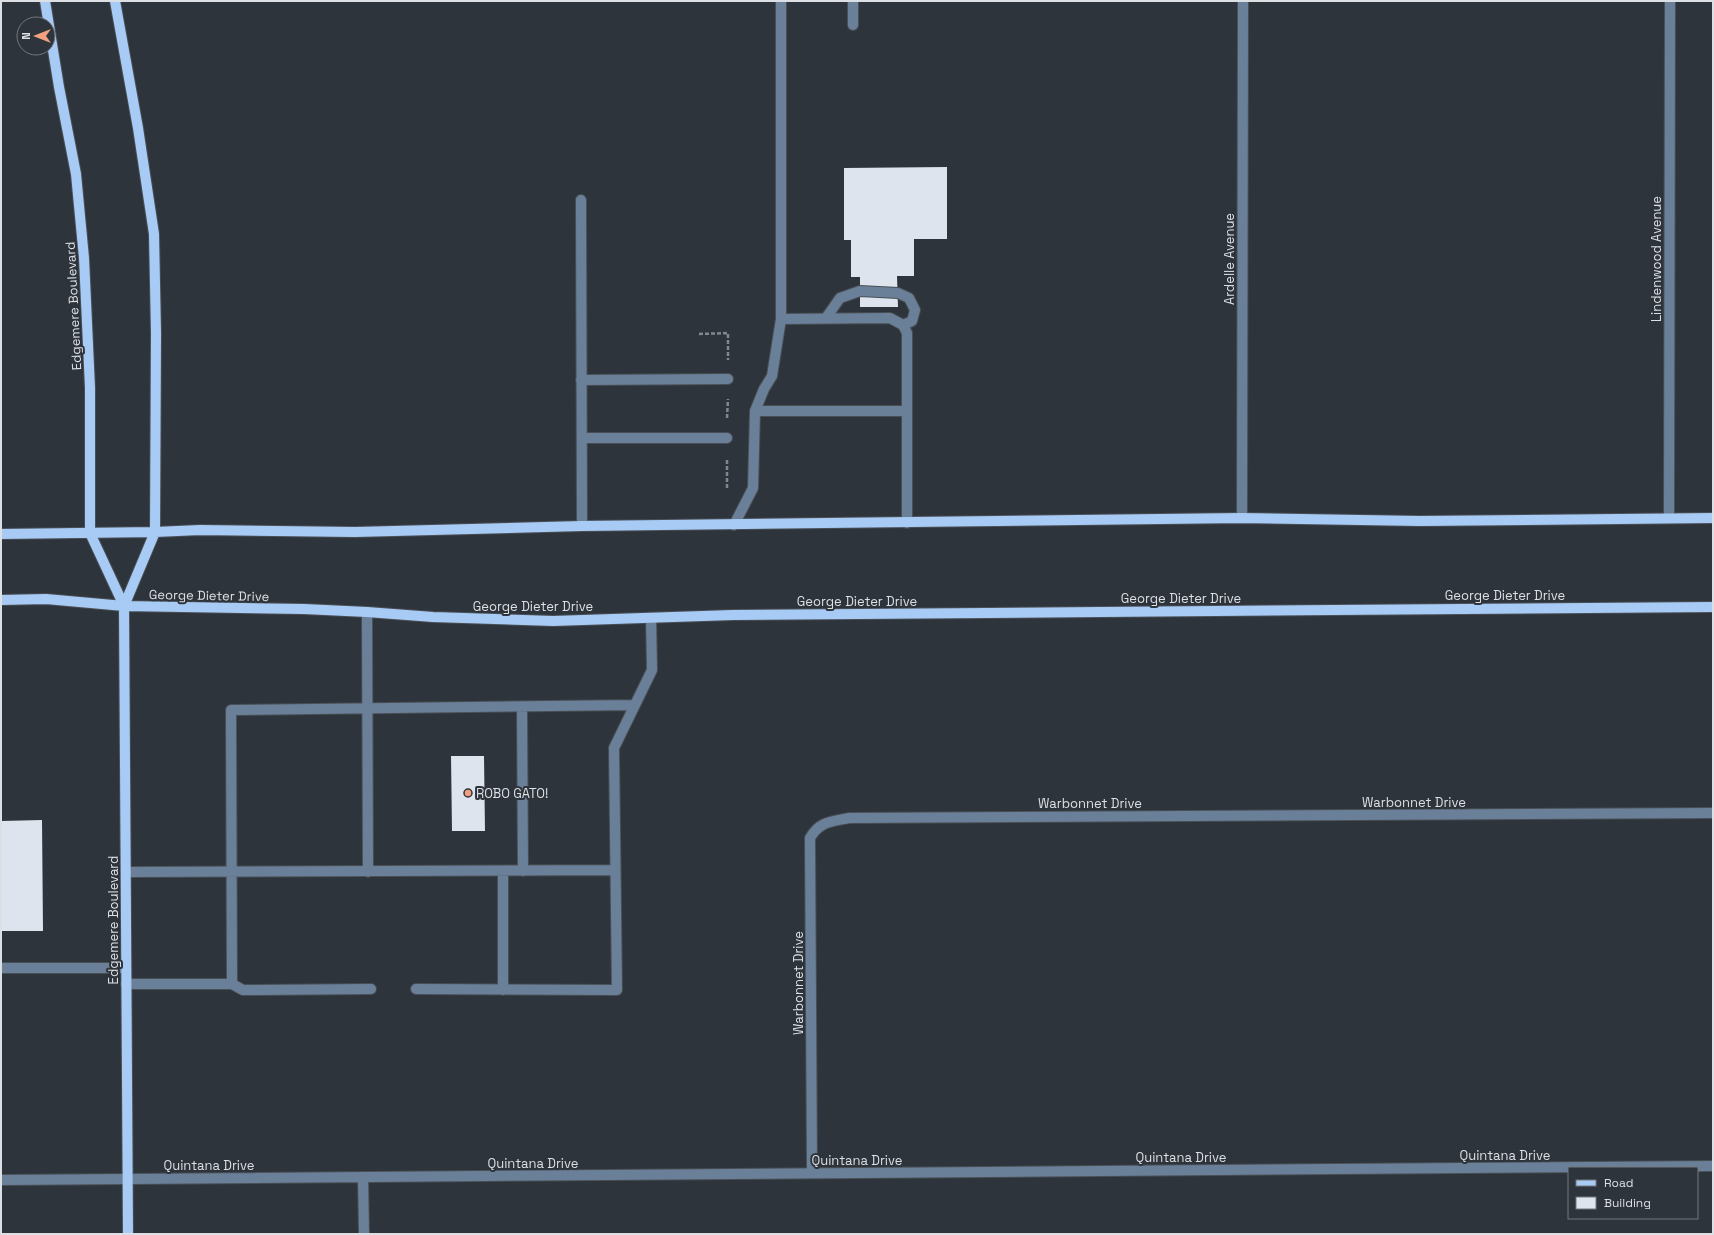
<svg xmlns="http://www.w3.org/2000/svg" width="1714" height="1235" viewBox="0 0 1714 1235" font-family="'Space Grotesk',sans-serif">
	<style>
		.building { fill: #dde4ed }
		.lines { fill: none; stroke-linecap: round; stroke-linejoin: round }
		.minor-casing { stroke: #4a4f56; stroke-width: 12 }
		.major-casing { stroke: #4a4f56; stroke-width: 12 }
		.path { stroke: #82878d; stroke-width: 2.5; stroke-dasharray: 4 2; stroke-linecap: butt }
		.minor { stroke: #6a8099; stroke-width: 10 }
		.major { stroke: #a7cbf5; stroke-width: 10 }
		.poi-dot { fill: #f2a07f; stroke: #2e343b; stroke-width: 1.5 }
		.labels { text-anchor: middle; stroke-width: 4; stroke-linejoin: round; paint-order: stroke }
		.street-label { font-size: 13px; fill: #dcdfe4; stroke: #2e343b }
		.poi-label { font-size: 13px; fill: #dcdfe4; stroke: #2e343b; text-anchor: start }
	</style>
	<rect width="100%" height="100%" fill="#2e343b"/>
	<path class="building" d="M947,167V239H914V276H897L898,307H860V277H851V240H844V168Z
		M451,756H484L485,831H452Z
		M42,820L43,931H1V821Z"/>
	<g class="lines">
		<g class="minor-casing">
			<path id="minor" d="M853,1V25
				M581,200L582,526
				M826,318L840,298L860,291L898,293L909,298L915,310L912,321L903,325
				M781,319L890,318L903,325L907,333V523
				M581,380L728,379
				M755,411H907
				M582,438H727
				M1242,518L1243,1
				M1669,518L1670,1
				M734,525L753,488L755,411L764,389L772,376L781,319V1
				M367,612L368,872
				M522,707L523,871
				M503,871V990
				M126,872L614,870
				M1,968H126
				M126,984H232L243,990L371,989
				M232,984L231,710L634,705
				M416,989L617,990L614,748L652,670L651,618
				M812,1173L810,838C820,821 831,822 849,818L1713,813
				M363,1177L364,1234
				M1,1180L1713,1166"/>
		</g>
		<g class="major-casing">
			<path id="major" d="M45,1L59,87L76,174L84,258L90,388V533L124,606
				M115,1L138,128L154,234L156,333L155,532L124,606L128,1234
				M1,534L155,532L200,530L355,532L582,526L1242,518L1420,521L1713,518
				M1,600L46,599L124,606L304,609L367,612L433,617L553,621L733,615L1713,607"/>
		</g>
		<path class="path" d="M699,334L728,333V360
			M727,418L728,399
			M727,488V459"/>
		<use href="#minor" class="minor"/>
		<use href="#major" class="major"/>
	</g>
	<circle class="poi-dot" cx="468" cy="793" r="4"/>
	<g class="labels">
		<g class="street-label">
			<text transform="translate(1229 259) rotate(-90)" y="5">Ardelle Avenue</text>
			<text transform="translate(1656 259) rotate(-90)" y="5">Lindenwood Avenue</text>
			<text transform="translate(73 306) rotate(-93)" y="5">Edgemere Boulevard</text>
			<text transform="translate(209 595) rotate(1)" y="5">George Dieter Drive</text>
			<text x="1505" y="600">George Dieter Drive</text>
			<text x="1181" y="603">George Dieter Drive</text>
			<text x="857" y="606">George Dieter Drive</text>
			<text x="533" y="611">George Dieter Drive</text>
			<text x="1414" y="807">Warbonnet Drive</text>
			<text x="1090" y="808">Warbonnet Drive</text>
			<text transform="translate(113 920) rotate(-90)" y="5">Edgemere Boulevard</text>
			<text transform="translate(798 983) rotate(-90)" y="5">Warbonnet Drive</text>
			<text x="1505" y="1160">Quintana Drive</text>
			<text x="1181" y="1162">Quintana Drive</text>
			<text x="857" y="1165">Quintana Drive</text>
			<text x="533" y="1168">Quintana Drive</text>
			<text x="209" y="1170">Quintana Drive</text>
		</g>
		<g class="poi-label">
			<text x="476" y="798">ROBO GATO!</text>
		</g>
	</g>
	<rect width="1714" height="1235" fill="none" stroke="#dcdfe4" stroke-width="4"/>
	<rect x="1568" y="1167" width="130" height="52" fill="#2e343b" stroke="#74787f"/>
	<rect x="1576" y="1180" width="20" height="6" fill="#a7cbf5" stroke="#74787f"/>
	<text x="1604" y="1187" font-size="12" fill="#dcdfe4">Road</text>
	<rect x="1576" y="1197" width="20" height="12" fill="#dde4ed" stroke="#74787f"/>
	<text x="1604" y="1207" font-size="12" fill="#dcdfe4">Building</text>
	<g transform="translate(36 36) rotate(270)"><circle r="19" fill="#2e343b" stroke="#74787f"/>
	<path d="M0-3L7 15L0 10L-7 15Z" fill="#f2a07f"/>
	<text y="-6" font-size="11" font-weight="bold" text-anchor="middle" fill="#dcdfe4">N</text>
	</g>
</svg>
